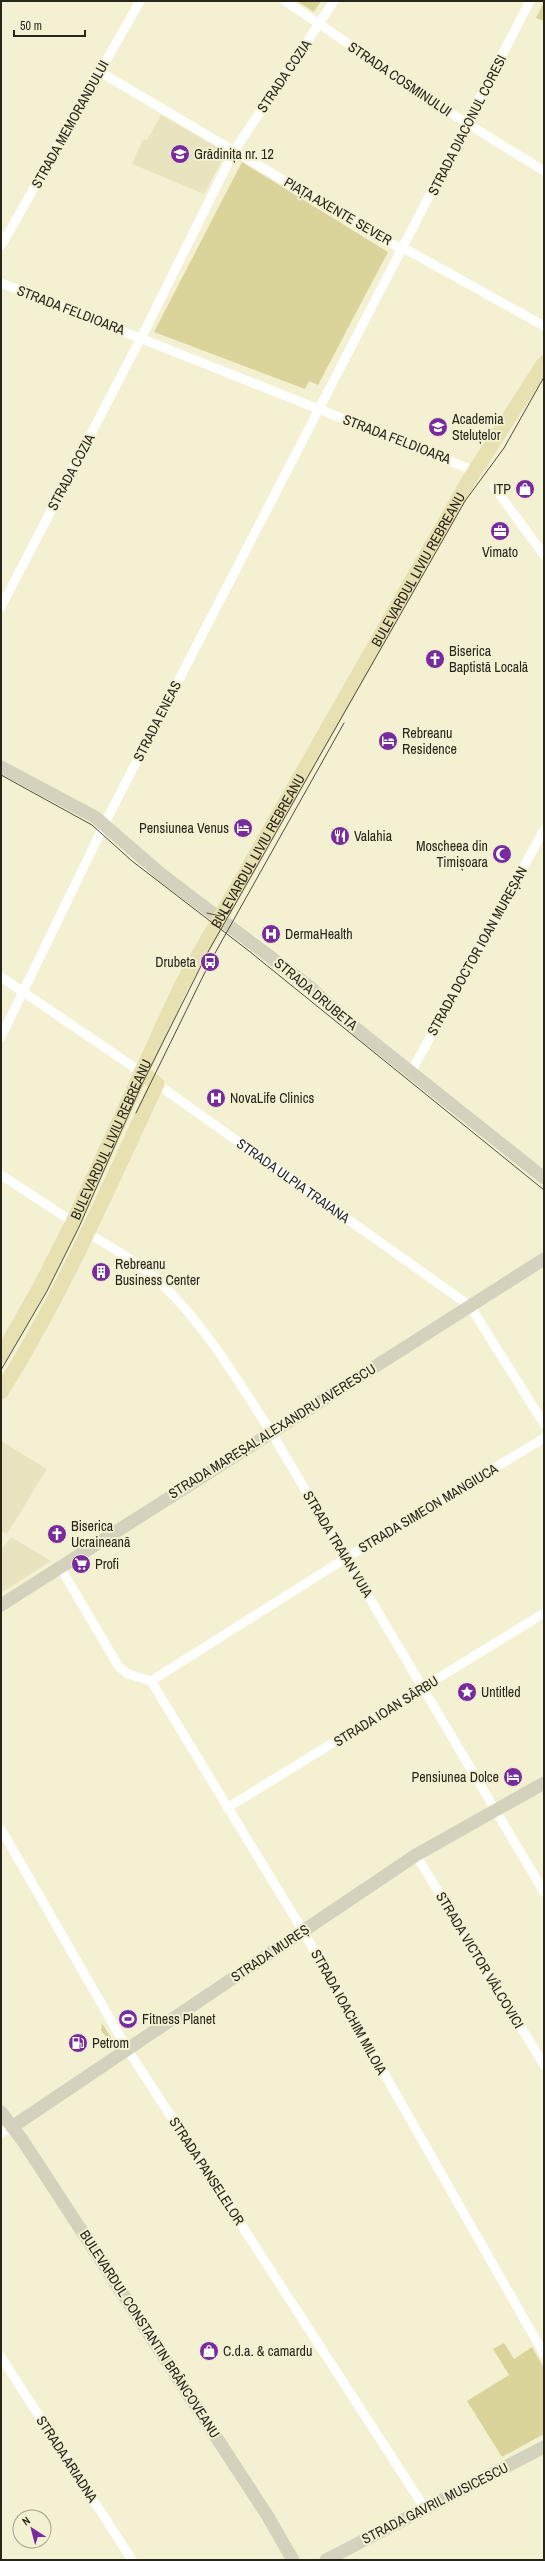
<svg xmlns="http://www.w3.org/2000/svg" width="545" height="2561" viewBox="0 0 545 2561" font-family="'Archivo Narrow',sans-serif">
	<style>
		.built { fill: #e8e4c0 }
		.green { fill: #dad39a }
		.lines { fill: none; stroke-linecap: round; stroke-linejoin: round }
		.street { stroke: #fff; stroke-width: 9 }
		.secondary { stroke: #d4d1bc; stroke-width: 13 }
		.primary { stroke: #e7e1b2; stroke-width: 15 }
		.tram { stroke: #4f4c3e; stroke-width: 1 }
		.labels { text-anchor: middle; stroke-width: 4; stroke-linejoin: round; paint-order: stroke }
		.street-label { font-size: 14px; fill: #28261b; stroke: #f4f1d3 }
		.poi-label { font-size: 14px; fill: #28261b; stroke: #f4f1d3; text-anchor: start }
	</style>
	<rect width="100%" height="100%" fill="#f4f1d3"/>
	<path class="built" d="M161,115L222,150L224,157L204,194L132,164L143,139L147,140Z
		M1,1441L47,1469L7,1534L1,1531Z
		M11,1537L51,1561L1,1593V1550Z"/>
	<path class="green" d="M297,1H321L314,12Z
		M544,2V21L536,18Z
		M242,162L388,252L318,385L309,381L305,389L154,332Z
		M102,2023L113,2041L110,2043L101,2030Z
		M504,2343L514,2359L532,2347L544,2368V2434L502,2457L467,2401L509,2375L493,2349Z"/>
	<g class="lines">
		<g class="street">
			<path d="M285,1L460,119L544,171"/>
			<path d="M100,72L390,243L411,252L544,326"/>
			<path d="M1,246L140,1"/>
			<path d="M1,283L475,471"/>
			<path d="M494,487L544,555"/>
			<path d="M1,607L146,328L234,151L334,1"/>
			<path d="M1,977L141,1072"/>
			<path d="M1,1037L111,811L530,1"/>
			<path d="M411,1072L544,830"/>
			<path id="s1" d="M157,1084L470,1306L544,1424"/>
			<path d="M1,1175L73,1222"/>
			<path d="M89,1234C114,1249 141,1264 162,1284C206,1327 238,1381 271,1432L544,1892"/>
			<path d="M60,1567L119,1667L128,1674L151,1681L303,1931L544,2354"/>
			<path d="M151,1681L346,1558L544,1438"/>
			<path d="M227,1808L544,1613"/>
			<path d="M1,1829L128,2050L424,2507"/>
			<path d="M416,1855L544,2065"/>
			<path d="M1,2133L12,2127"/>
			<path d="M1,2357L132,2560"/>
		</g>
		<path class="secondary" d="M1,767L95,817L161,874L310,987L343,1018L544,1178
			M1,1605L544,1259
			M1,2112L23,2141L267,2515L293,2560
			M12,2127L416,1855L544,1783
			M326,2560L544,2447"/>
		<g class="primary">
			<path id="s2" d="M1,1356L40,1287L73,1222L181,986L469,480L544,363"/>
			<path d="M1,1392C63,1294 108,1188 157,1084L141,1072"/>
		</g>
		<path class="tram" d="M1,775L92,825L132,861L249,951L544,1190
			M207,913L220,916L231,910
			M136,1113L210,962L344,723
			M1,1370L47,1291L79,1227L141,1086L209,950L465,501L504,448L544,377"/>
	</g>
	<defs>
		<g id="school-disc" transform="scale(1)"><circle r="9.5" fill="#772b9d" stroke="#f4f1d3"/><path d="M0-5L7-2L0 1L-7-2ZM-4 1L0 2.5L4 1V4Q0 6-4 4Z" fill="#fff"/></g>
		<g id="shop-disc" transform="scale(1)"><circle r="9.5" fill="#772b9d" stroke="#f4f1d3"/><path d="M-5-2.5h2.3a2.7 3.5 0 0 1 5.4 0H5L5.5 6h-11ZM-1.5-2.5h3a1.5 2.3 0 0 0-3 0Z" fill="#fff"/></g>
		<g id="office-disc" transform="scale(1)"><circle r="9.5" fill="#772b9d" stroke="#f4f1d3"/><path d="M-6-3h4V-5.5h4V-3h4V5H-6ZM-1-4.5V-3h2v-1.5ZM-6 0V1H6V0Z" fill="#fff"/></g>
		<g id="church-disc" transform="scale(1)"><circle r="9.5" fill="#772b9d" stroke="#f4f1d3"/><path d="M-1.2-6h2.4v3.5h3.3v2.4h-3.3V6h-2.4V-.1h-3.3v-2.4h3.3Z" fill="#fff"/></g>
		<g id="hotel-disc" transform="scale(1)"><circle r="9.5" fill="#772b9d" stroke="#f4f1d3"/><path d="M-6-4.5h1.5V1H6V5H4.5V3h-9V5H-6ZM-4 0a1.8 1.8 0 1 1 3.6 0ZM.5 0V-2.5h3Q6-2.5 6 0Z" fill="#fff"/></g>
		<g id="restaurant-disc" transform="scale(1)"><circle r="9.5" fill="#772b9d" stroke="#f4f1d3"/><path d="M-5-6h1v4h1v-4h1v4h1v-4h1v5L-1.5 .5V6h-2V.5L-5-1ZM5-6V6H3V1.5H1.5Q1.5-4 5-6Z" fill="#fff"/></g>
		<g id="mosque-disc" transform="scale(1)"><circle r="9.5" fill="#772b9d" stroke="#f4f1d3"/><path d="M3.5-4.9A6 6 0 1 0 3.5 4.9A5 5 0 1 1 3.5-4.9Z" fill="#fff"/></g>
		<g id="hospital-disc" transform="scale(1)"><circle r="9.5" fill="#772b9d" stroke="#f4f1d3"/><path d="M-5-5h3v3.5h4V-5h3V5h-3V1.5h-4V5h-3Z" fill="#fff"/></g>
		<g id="bus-disc" transform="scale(1)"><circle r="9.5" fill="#772b9d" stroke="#f4f1d3"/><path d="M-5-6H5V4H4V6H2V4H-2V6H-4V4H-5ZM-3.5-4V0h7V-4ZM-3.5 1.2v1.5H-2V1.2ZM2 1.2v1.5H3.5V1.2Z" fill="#fff"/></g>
		<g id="building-disc" transform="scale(1)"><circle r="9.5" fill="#772b9d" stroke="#f4f1d3"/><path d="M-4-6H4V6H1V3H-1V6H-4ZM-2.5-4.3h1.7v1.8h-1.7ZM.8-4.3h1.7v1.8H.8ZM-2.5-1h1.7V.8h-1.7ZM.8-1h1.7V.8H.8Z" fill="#fff"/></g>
		<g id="supermarket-disc" transform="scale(1)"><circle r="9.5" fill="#772b9d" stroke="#f4f1d3"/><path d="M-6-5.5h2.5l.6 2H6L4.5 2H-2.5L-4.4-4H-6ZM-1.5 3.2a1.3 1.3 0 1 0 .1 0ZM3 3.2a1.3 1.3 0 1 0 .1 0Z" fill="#fff"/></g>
		<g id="sight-disc" transform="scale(1)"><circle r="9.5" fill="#772b9d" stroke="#f4f1d3"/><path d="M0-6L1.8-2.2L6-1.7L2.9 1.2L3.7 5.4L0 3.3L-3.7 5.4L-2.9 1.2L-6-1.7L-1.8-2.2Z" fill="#fff"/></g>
		<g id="stadium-disc" transform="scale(1)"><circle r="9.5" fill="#772b9d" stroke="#f4f1d3"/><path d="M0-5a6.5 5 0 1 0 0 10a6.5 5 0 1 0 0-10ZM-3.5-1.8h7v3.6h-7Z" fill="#fff"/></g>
		<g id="fuel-disc" transform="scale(1)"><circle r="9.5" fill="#772b9d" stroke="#f4f1d3"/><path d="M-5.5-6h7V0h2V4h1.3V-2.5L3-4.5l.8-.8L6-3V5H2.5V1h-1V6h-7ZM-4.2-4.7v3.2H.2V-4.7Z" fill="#fff"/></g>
	</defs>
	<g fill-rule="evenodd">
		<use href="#school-disc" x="180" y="154"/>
		<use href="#school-disc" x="438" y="427"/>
		<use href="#shop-disc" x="525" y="489"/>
		<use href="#office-disc" x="500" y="531"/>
		<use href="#church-disc" x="435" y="659"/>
		<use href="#hotel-disc" x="388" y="741"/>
		<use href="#hotel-disc" x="243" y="828"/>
		<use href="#restaurant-disc" x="340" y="836"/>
		<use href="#mosque-disc" x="502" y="854"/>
		<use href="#hospital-disc" x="271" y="934"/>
		<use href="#bus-disc" x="210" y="962"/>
		<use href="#hospital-disc" x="216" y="1098"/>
		<use href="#building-disc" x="101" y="1272"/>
		<use href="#church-disc" x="57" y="1534"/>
		<use href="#supermarket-disc" x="81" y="1564"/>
		<use href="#sight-disc" x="467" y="1692"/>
		<use href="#hotel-disc" x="513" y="1777"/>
		<use href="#stadium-disc" x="128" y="2019"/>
		<use href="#fuel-disc" x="78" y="2043"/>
		<use href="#shop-disc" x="209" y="2351"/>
	</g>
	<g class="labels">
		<g class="street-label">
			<text transform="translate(284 76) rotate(-56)" y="5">STRADA COZIA</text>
			<text transform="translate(400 79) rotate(34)" y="5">STRADA COSMINULUI</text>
			<text transform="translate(70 124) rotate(-61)" y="5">STRADA MEMORANDULUI</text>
			<text transform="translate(467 125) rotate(-63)" y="5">STRADA DIACONUL CORESI</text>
			<text transform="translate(338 211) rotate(30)" y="5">PIAȚA AXENTE SEVER</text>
			<text transform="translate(71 310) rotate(21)" y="5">STRADA FELDIOARA</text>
			<text transform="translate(397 439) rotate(21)" y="5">STRADA FELDIOARA</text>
			<text transform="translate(71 472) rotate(-62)" y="5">STRADA COZIA</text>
			<text dy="5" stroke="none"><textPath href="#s2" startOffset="891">BULEVARDUL LIVIU REBREANU</textPath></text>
			<text transform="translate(157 721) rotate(-63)" y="5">STRADA ENEAS</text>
			<text dy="5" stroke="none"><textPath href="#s2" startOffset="567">BULEVARDUL LIVIU REBREANU</textPath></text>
			<text transform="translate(477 951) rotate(-61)" y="5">STRADA DOCTOR IOAN MUREȘAN</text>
			<text transform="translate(316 994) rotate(40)" y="5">STRADA DRUBETA</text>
			<text dy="5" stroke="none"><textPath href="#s2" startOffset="243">BULEVARDUL LIVIU REBREANU</textPath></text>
			<text dy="5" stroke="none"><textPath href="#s1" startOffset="167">STRADA ULPIA TRAIANA</textPath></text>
			<text transform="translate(272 1431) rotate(-32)" y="5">STRADA MAREȘAL ALEXANDRU AVERESCU</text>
			<text transform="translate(428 1508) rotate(-31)" y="5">STRADA SIMEON MANGIUCA</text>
			<text transform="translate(338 1544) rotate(59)" y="5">STRADA TRAIAN VUIA</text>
			<text transform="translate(386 1711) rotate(-32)" y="5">STRADA IOAN SÂRBU</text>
			<text transform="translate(270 1953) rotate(-34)" y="5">STRADA MUREȘ</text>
			<text transform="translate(480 1960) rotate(59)" y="5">STRADA VICTOR VÂLCOVICI</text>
			<text transform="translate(349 2012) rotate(61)" y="5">STRADA IOACHIM MILOIA</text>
			<text transform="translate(207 2171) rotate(57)" y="5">STRADA PANSELELOR</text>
			<text transform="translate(150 2334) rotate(57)" y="5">BULEVARDUL CONSTANTIN BRÂNCOVEANU</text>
			<text transform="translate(67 2459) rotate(57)" y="5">STRADA ARIADNA</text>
			<text transform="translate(435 2503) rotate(-27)" y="5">STRADA GAVRIL MUSICESCU</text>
		</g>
		<g class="poi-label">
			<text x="194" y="159">Grădinița nr. 12</text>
			<text x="452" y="424">Academia<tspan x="452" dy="16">Steluțelor</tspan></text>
			<text x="511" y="494" text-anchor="end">ITP</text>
			<text x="500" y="557" text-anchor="middle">Vimato</text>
			<text x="449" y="656">Biserica<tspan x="449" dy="16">Baptistă Locală</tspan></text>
			<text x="402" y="738">Rebreanu<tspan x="402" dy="16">Residence</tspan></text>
			<text x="229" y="833" text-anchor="end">Pensiunea Venus</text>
			<text x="354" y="841">Valahia</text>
			<text x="488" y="851" text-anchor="end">Moscheea din<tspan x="488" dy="16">Timișoara</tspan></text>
			<text x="285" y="939">DermaHealth</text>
			<text x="196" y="967" text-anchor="end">Drubeta</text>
			<text x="230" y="1103">NovaLife Clinics</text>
			<text x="115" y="1269">Rebreanu<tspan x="115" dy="16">Business Center</tspan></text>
			<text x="71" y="1531">Biserica<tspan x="71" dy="16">Ucraineană</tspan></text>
			<text x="95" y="1569">Profi</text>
			<text x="481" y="1697">Untitled</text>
			<text x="499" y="1782" text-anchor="end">Pensiunea Dolce</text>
			<text x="142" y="2024">Fitness Planet</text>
			<text x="92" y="2048">Petrom</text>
			<text x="223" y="2356">C.d.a. &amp; camardu</text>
		</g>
	</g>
	<rect width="545" height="2561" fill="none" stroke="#28261b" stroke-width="4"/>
	<g transform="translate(32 2529) rotate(324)"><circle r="19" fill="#f4f1d3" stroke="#a2a089"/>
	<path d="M0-3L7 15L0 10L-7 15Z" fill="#772b9d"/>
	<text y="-6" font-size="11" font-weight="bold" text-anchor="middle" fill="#28261b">N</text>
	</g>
	<path d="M14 30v6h71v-6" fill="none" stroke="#28261b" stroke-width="2"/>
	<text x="20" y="30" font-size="12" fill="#28261b" stroke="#f4f1d3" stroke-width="3" paint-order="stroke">50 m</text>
</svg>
